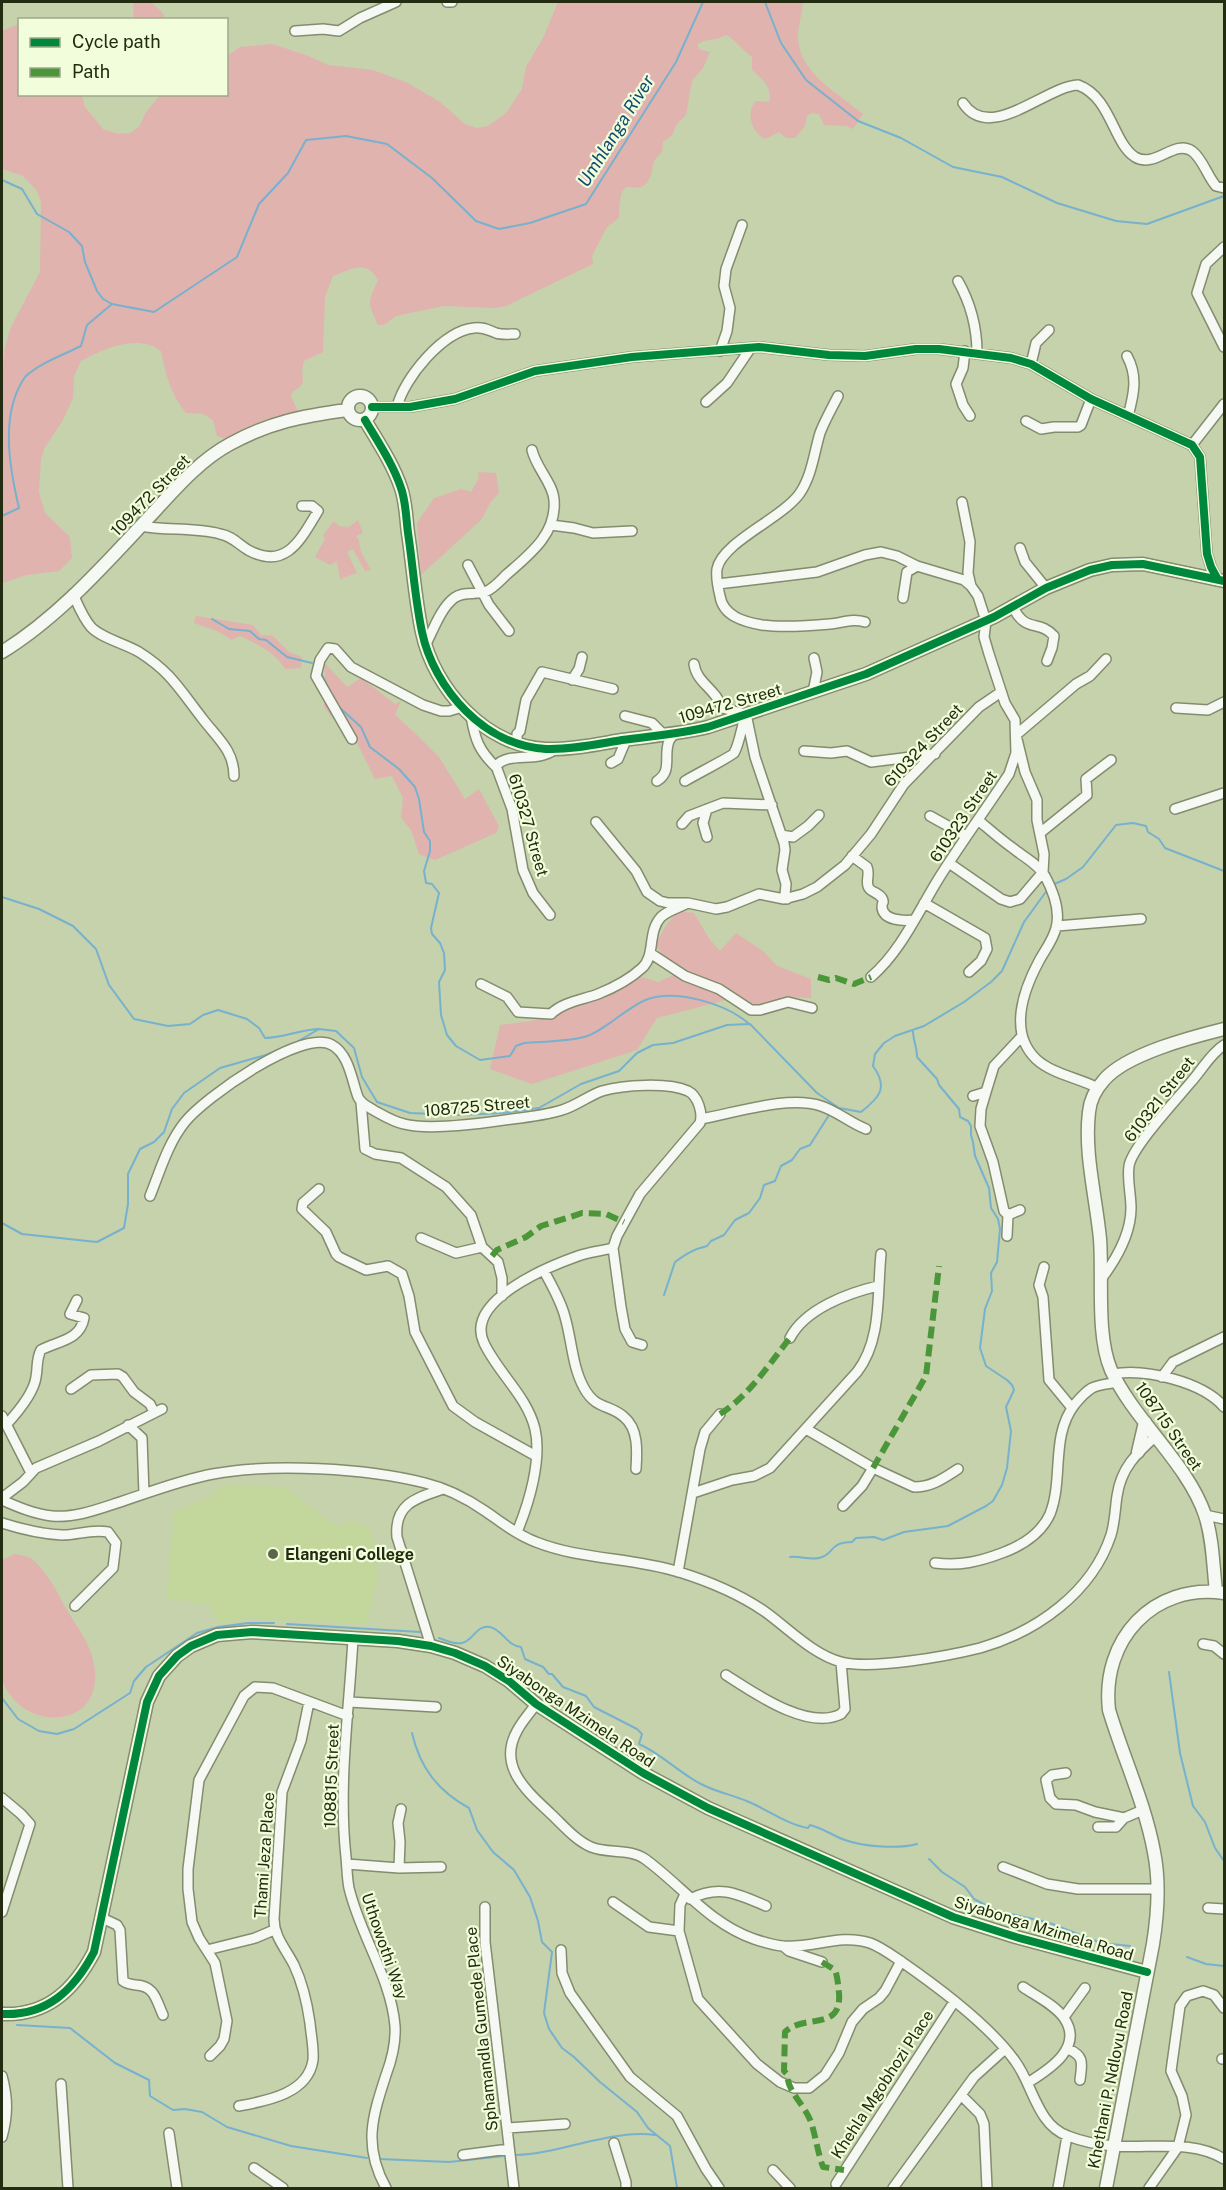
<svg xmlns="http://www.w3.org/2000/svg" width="1226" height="2190" viewBox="0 0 1226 2190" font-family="'Public Sans',sans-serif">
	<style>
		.built { fill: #c3d79d }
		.green { fill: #e0b3af }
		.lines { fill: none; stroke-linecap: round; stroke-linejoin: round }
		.stream { stroke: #77b1ce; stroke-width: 2 }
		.street-casing { stroke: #838c6f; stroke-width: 12 }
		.secondary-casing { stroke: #838c6f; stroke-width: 15 }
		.street { stroke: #f6f8f3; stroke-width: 9 }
		.secondary { stroke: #f6f8f3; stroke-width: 12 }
		.quiet { stroke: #4b9639; stroke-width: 6; stroke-dasharray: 12 6; stroke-linecap: butt }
		.cycleway-casing { stroke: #f1fddb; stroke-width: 11 }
		.cycleway { stroke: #00873e; stroke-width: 8 }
		.poi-dot { fill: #5c6547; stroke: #f1fddb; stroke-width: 2 }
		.labels { text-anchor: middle; stroke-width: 4.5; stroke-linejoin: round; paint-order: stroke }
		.street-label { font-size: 16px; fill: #232b10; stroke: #f1fddb }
		.poi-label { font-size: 16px; font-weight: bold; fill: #232b10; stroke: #f1fddb; text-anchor: start }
		.water-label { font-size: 18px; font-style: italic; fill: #0f4b71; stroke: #f1fddb }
	</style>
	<rect width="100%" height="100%" fill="#c5d2ac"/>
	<path class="built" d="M222,1485L285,1487L336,1526L353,1520L373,1531L378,1577L367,1624L247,1618L220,1624L208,1604L167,1599L174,1511L207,1498Z"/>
	<path class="green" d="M135,2H151L161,11L166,19H134L133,6Z
		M558,2H803C802,14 798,26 798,38C799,73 839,94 863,114L853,129L846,126L824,125L819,114L811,113L807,116L805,126L795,138H786L779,132L765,139C752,133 745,112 756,101L769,102C773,87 762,79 752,70V57C742,50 736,40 726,35C717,41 707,38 698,44V47L701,50L710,52L703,68L692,81L686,115L677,124L672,135L663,142L662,152C648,164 656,169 648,181C634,201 620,165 619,218L607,227L592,256L593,264L506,306L495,308L444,306L396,316L384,325H378C367,301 368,303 378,280C367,259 351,269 333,276L325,297L323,352L304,361C298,380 311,381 292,392L291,397L298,411L261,421L225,439L217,436L213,420L203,414L186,413C171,395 165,373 161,351C137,333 103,349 81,361L74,376L73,398L63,420L44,449L41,459L39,492L45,513L70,537L72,558L59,571L27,575L2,583V375L5,347L11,327L40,272L41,202L37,191L23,176L2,169V31L19,24L20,94L82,95L85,107L103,129L119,134L130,133L139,127L146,112L160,95L226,94L227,56L240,47L272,44L306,55L328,65L373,70L408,83L440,102L465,124L477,128L488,126L506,113L522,89L526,67L544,36Z
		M478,472L496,473L499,493L490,503L482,519L421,575L417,523L434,498L461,489L471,492L479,478Z
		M358,520L363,533L356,536L359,540L361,552L371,570L365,571L353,549L347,552L357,573L340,579L337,561L330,565L315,557L325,539L323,535L334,521L339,526L349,527Z
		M196,616L253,625L261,635L273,636L289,652L302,657L301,668L285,669C275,652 257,644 240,636L232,640L217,631L194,623Z
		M325,663L347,687L361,678L395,704L401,701L395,715L415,733L439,757L465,799L479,789L499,826L496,833L435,860L419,854L411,830L401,818L403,798L392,776L375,779L355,739L344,732L324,707Z
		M678,911L694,913L710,940L720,951L736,933L763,951L777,966L811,979V998L790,997L753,1009L734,998L657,1018L637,1050L532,1084L490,1069L500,1025L531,1021L557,1014L639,976L658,982L674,975L666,959L655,945L665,927Z
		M14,1554C19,1555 24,1555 28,1557C41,1563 57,1590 63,1603C76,1627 93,1644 95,1672C99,1732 21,1730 3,1682C0,1674 2,1660 2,1651C2,1620 1,1590 2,1560Z"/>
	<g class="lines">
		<path class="stream" d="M765,2L781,43L806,80L858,121L901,138L953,167L1002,177L1057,203L1116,221L1147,224L1224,196
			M2,180L22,189L37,214L69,232L82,246L85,262L97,291L103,299L112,304
			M2,516L19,508C9,466 0,413 25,377C40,363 63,355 81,346L87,325L112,304L154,312L237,257L259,204L288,173L306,140L346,136L387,144L432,178L476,221L499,229L530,223L586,204L676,62L703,2
			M212,619L229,629L250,631L259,639L266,640L287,657L312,663
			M321,673L330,692
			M339,707L361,727L370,747L399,769L415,787L419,799L424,832L430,841V851L424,871L426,883L432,884L439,893L431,928L432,934L440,943L444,953L445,970L439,982L441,1015L447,1035L456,1046L480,1060L510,1056L516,1046L524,1043C541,1042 569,1041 584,1037C602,1033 628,1006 648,999C677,989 726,1004 748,1023
			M1052,885L1066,879L1083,867L1116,825L1133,823L1146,826L1148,832L1159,839L1165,848L1224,871
			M2,897L39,909L73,926L96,949L109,985L134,1019L168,1026L190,1024L203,1015L218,1010L247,1019L259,1028L265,1038C283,1038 299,1030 318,1029
			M2,1223L22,1234L97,1242L124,1228L128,1204V1174L140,1149L154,1142L164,1132L172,1109L184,1093L220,1068L266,1055L295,1043L319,1029L336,1031L354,1048L362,1077L377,1102L410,1113L458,1115L502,1113L539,1108L581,1084L619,1071L637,1053L653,1045L673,1043L727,1025L750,1024L817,1093L839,1108L861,1112C879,1098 889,1088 873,1066L875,1054L884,1043L895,1036L924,1026L964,1002L991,982L1002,971L1024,922L1048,889
			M664,1295L675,1262C686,1254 694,1249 707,1246L711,1241L724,1235L735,1220L749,1213L760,1198L764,1185L775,1181L781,1166L792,1160L800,1149L810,1145L829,1115
			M790,1557C800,1556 810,1560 819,1558C835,1555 828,1542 852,1542L856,1538L874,1537L883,1540L904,1532L948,1526L986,1506L993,1501L1002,1485L1007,1468L1011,1431L1006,1407L1014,1390L1012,1385L1007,1380L986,1366L980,1348L985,1309L992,1291L991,1273L997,1262L1000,1229L998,1219L991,1208L989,1188L975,1156L973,1142L971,1135V1126L968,1121L960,1117L959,1109L939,1085L937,1079L917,1057C917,1047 913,1040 913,1031
			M287,1624L420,1632
			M439,1638C445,1640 455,1645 462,1643C473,1641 477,1624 490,1627C503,1630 507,1646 521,1647L525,1659L543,1667L549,1674H552L563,1687L586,1696L594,1707L637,1729L642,1734L639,1744C662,1754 679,1773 701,1784C716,1792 733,1795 749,1802C768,1810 788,1825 808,1828L810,1825C823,1828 833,1836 845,1840C864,1847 899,1849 917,1844
			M1169,1672L1180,1753L1193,1806L1205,1822L1215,1848L1224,1861
			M2,1698L18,1719L39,1731L57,1734L74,1729L130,1693L134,1681L146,1667L197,1633L218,1627L248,1623H274
			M412,1733C420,1768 438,1791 469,1808L477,1830L493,1852L514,1870L530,1897L538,1921L542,1942L552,1952L544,2013L549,2029L562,2048L574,2057L600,2082L637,2112L648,2128L670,2146L677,2188
			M929,1859L942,1872L965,1887L974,1899L997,1911L1047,1922L1101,1943L1130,1946
			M1187,1957L1206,1964L1224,1966
			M17,2025L70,2028L115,2063L149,2080L150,2096L173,2110L185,2109L202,2112L227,2127L291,2146L367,2158
			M516,2155C560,2154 610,2129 655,2135
			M379,2159L449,2162L504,2156"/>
		<g class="street-casing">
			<path id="street" d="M447,2H452
				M295,31L323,29L339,31L360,18L396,2
				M963,103C990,144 1046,86 1078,85C1111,97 1113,143 1135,157C1155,169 1174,139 1192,151C1203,159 1207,176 1216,186L1224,188
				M1224,247L1206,264L1197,293L1224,347
				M958,281C971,304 977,326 977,353
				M720,351L727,331L730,308L724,286L726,269L742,225
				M965,351L963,368L956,384L963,405L970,416
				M1127,356C1138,376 1134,394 1128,416
				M1031,364L1036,343L1049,330
				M838,396C832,408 825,420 820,433C814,453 812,475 800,493C783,518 722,542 717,569C716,577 718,588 720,596C723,616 744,622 762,625C783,628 808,626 830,624C843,623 852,618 865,622
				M706,402L727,383L750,349
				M372,407H410L455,399L535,371L632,357L759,347L829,355L865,356L916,349H939L1011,358L1031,364L1091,399L1192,445L1200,457L1207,554L1211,567L1217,578
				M397,407C404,378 443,331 474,328C484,327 488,330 496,333C502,335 509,334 515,334
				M1026,421L1041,429L1054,427H1078L1081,425L1091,399
				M1192,445L1224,404
				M962,502L970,542L968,573L971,586
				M551,525L574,528L593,533L632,531
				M140,526C167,531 194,527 220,534C232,536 238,544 248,550C286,571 301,539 318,511L312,506H302
				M1020,548L1025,562L1046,588
				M468,565L489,605L509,631
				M718,584L817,572L865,555L881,552L897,556L917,566L964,580L971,586L978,596L986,621L984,637L989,654L1005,703L1015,720L1016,753L1009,774C986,809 961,843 939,878C918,912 901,951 871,977
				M73,594C78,605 83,618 91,627C101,638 126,644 139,652C171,672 180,690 202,718C217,738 234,750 234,776
				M903,598L907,572L917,566
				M1013,607C1026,634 1039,619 1054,636L1052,648L1047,661
				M425,646C433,631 440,609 454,598C463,591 474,595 485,592C493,589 500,581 506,575C529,555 557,534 554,500C553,483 536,468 532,450
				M694,664C696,678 706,684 714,694C717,697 720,703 722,708L746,714
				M572,680L579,669L582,657
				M813,692L817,672L814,658
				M1176,708L1208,710L1224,702
				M746,714L755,757L784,843L785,850L782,870L786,884L785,895L787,899
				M471,716C475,740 479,751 497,768
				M625,716L652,723L664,735
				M352,739L316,676L320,660L328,648L335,649L351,667L423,705L441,711H449L462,707
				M517,743V734L520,731L526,700L542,672L613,689
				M804,751L831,753L847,751L871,762L935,754
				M611,763L618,759L626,740
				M657,781C673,771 663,756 669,741C670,738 673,736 675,733
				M685,781C693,776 732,756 734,753C739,745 742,726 745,717
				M707,809L703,823L707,837
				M1175,809L1224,793
				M930,816L966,836
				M978,820C990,830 1001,840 1014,849C1025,858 1037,863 1045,876C1053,891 1061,910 1056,928C1053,940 1045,950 1039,961C1024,989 1008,1032 1036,1059C1052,1074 1079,1078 1098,1088
				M596,822L636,871L647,892L660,901L668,903H688L716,909L727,907L759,894L784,899L803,894L817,887L845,865L871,834L904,784L979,707L1001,692
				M682,824L689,816L723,803L772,805
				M1040,833L1087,795L1086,779L1111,760
				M781,835L793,837L808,826L819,815
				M852,856L867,867C870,874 866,880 868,886C869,892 878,892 882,898C885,904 882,900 882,907C883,921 904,921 914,920
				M949,863L1001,899L1010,902L1020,899L1043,872L1044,854L1037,820V800L1025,772L1016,735L1076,684L1090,676L1106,659
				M924,903L985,938L987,949L981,961L969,972
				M550,915L533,893L523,870L512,809L496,766C508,751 537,763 554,750
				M1057,926L1141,919
				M650,953L685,976L719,989L751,1010H760L788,1002L812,1008
				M481,984L507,997L518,1012L551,1014C563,1002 582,1000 598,994C613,988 629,980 642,968C656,955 647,932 661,917C667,911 678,908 686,904
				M986,1092L981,1109L980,1126L993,1162L1004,1211L1008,1215L1007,1236
				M973,1096L986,1092L994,1066L1022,1036
				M361,1102L365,1149L375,1154L401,1158L446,1187L471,1215L482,1247L498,1262L502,1278V1296
				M701,1119C735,1113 788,1095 821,1106C837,1111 850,1123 866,1129
				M319,1189L303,1203L302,1209L326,1232L336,1254L339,1257L366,1270L388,1266L402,1274L409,1296L415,1332L453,1406L475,1422L536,1456
				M150,1196C160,1171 168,1143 185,1122C204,1098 302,1028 332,1045C349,1054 352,1081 358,1097C361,1104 369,1107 375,1111C384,1116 394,1122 404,1124C430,1131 485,1123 512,1119C529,1117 546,1115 562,1110C576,1106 588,1096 602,1091C623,1085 668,1082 688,1091C698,1096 703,1113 700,1123L640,1194L617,1236L613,1248L621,1307L625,1329L632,1342L642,1345
				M1008,1215L1020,1210
				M421,1238L456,1253L482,1247
				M1044,1267L1039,1285L1043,1297L1049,1380L1072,1408
				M544,1271C552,1286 561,1301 565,1317C572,1341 572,1366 584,1388C596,1410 610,1404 624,1417C639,1429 637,1453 636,1469
				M1102,1278C1117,1258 1131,1233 1131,1208C1131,1194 1127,1180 1129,1166C1132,1147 1177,1099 1191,1082C1202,1070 1210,1054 1224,1045
				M790,1338C805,1309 848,1293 878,1286
				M1113,1374C1145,1368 1203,1382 1224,1407
				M1162,1377L1173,1362L1224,1337
				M71,1389L91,1375L118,1374L123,1377L134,1392L150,1404L154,1412
				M2,1416L31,1473
				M6,1425C17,1413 34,1393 36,1377C38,1367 36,1359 41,1350C57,1341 80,1341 84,1318L70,1314L77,1300
				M128,1425L142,1438L144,1494
				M806,1429L873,1468L914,1487C932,1487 944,1478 958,1469
				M693,1493L732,1480L754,1476L770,1468L857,1372C882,1340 877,1294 881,1254
				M2,1498L23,1482L36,1468L99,1441L162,1409
				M2,1500C18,1507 34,1514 52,1516C74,1518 96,1510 117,1503C148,1493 180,1480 213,1474C272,1463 366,1468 425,1483C446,1488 466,1498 485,1511C501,1522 517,1535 536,1542C581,1560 632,1557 679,1572C708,1581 739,1594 764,1611C788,1628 812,1654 841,1662C872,1670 948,1656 980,1648C1036,1632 1092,1593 1111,1535C1115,1522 1115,1509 1117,1496C1121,1468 1136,1454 1156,1436
				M843,1506L862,1486L873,1468
				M1205,1515L1224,1519
				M2,1523C21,1529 41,1534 62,1535C78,1535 90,1529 108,1532L116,1543L113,1568L75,1606
				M517,1532C529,1503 542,1460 535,1429C527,1396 498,1373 484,1343C464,1301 547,1267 578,1256C589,1252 601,1251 613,1248
				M935,1563C960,1566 978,1562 1002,1553C1021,1546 1041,1534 1050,1514C1064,1478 1050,1436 1075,1404C1080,1398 1085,1392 1092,1388C1100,1384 1110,1384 1118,1382
				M678,1572L700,1449L705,1432L720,1414
				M353,1639C349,1711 338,1785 346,1857C347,1867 347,1878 349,1888C360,1935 391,1978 395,2026C396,2043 392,2059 386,2075C372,2118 363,2146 386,2188
				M1203,1644L1214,1646L1224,1654
				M431,1646L397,1537C394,1504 416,1498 443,1489
				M726,1675C754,1693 808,1731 841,1714L845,1709L841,1662
				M349,1702L436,1707
				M536,1704C530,1713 522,1721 517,1731C497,1767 528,1792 551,1814C563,1825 575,1840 591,1847C607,1854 630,1848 645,1859C681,1885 710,1924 754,1939C763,1942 773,1945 782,1946C812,1949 840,1933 870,1943C881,1947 893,1956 902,1962C938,1987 990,2026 1015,2061C1033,2085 1037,2125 1068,2136C1081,2141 1100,2145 1114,2146C1149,2149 1192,2139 1224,2159
				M1066,1773L1052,1775L1046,1780L1050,1798L1056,1804L1076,1805L1095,1812L1124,1818L1143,1810
				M2,1798L21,1814L30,1824L2,1912
				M1098,1827H1116L1124,1818
				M347,1864L399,1868L441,1867
				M1003,1867L1047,1884L1078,1889H1157
				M399,1868L400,1842L398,1823L401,1809
				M685,1894L680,1905L679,1931L698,1999L757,2064L780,2082L794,2088H809L825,2075L839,2053L852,2022L863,2009L879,1998L885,1991L901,1961
				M690,1899C720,1884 738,1894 766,1906
				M613,1902L649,1927L679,1931
				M485,1907V1942L514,2188
				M1208,1908L1224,1909
				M102,1918L117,1925L120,1930L123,1981C127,1984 130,1984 136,1985C155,1986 156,2000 163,2015
				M783,1946L789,1951L822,1962
				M207,1950L255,1938L274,1930
				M561,1950L562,1973L570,1993L630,2077L677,2116L706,2169L719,2188
				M1023,1987C1036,1996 1055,2005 1064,2018C1084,2047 1050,2069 1029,2082
				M1064,2017L1085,1988
				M1068,2049C1085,2056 1082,2064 1080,2080
				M210,2056L220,2046L224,2039L227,2021L215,1963L199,1938L192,1922L188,1889V1869L199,1780L244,1696L255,1687L273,1688L348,1716
				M1222,2059H1224
				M2,2076C8,2098 8,2115 2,2137
				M61,2084L68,2188
				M961,2095L980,2114L984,2124L987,2188
				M239,2106C266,2101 308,2094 313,2060C314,2048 311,2035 310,2023C307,2002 303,1984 294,1965C286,1949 274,1937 274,1919L282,1792L301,1741L309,1702
				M507,2128L565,2124
				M169,2133L177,2188
				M614,2143L626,2182V2188
				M463,2155L509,2149
				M254,2168L283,2188
				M773,2170L790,2188
				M836,2184L954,2002
				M893,2188L974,2077L1005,2049
				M1058,2188L1067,2136
				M1149,2188L1178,2147L1186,2115L1182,2096L1171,2071L1180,2006L1187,1996L1203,1991L1214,1995L1224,2008"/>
		</g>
		<g class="secondary-casing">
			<path id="secondary" d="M348 408a12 12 0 1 1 24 0a12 12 0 1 1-24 0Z
				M365,420C378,442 393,464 401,488C406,502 406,518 408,533C413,566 415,599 422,632C434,689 485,746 546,749C571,750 598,744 622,740C651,736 680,734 708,727L866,674L994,617L1046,588L1090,570L1112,565L1143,564L1224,581
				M2,652C59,617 106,563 152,514C175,489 200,460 230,444C270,422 303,416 347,410
				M1138,1452L1145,1422
				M1216,1591C1213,1566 1213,1539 1205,1515C1188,1464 1134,1420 1111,1370C1096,1335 1103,1278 1100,1239C1096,1197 1084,1153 1089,1112C1090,1100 1096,1089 1104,1080C1126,1054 1192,1037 1224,1029
				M2,2014C47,2016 74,1990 94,1952L143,1721L147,1702L159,1676L177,1656L191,1646L217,1635L252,1632L398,1641L431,1646L455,1653L485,1666L509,1681L536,1704L643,1773L708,1808L953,1917L1016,1937L1147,1972
				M1106,2188L1153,1944C1158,1913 1160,1882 1154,1852C1145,1803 1123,1757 1109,1710C1101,1640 1153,1583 1224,1593"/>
		</g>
		<use href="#street" class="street"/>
		<use href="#secondary" class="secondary"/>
		<path class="quiet" d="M818,977L829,980L836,978L854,984L871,977
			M492,1256L497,1250L526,1237L541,1226L570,1217L582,1213L606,1214L624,1222
			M720,1414C749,1396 769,1364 790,1338
			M873,1468L926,1376L939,1266
			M822,1962L835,1970C838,1978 838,1985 839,1993C842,2032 805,2013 785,2032L784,2071L787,2074C788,2094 806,2105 812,2125C816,2139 818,2153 823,2167L844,2170"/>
		<g class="cycleway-casing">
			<path id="cycleway" d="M372,407H410L455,399L535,371L632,357L759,347L829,355L865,356L916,349H939L1011,358L1031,364L1091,399L1192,445L1200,457L1207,554L1211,567L1217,578
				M365,420C378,442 393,464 401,488C406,502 406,518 408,533C413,566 415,599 422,632C434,689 485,746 546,749C571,750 598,744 622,740C651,736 680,734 708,727L866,674L994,617L1046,588L1090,570L1112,565L1143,564L1224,581
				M2,2014C47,2016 74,1990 94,1952L143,1721L147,1702L159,1676L177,1656L191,1646L217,1635L252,1632L398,1641L431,1646L455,1653L485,1666L509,1681L536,1704L643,1773L708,1808L953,1917L1016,1937L1147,1972"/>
		</g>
		<use href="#cycleway" class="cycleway"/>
	</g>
	<circle class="poi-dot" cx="273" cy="1554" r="6"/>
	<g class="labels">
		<g class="street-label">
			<text transform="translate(150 495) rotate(-46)" y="6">109472 Street</text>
			<text transform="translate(730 703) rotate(-16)" y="6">109472 Street</text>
			<text transform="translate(923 745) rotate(-47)" y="6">610324 Street</text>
			<text transform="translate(963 816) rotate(-56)" y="6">610323 Street</text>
			<text transform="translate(529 825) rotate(74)" y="6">610327 Street</text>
			<text transform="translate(1159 1099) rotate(-52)" y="6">610321 Street</text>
			<text transform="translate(477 1106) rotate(-5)" y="6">108725 Street</text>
			<text transform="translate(1169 1426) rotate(55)" y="6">108715 Street</text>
			<text transform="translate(576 1711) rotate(34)" y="6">Siyabonga Mzimela Road</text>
			<text transform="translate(331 1776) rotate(-88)" y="6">108815 Street</text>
			<text transform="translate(264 1855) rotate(-86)" y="6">Thami Jeza Place</text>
			<text transform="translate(1044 1928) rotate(17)" y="6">Siyabonga Mzimela Road</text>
			<text transform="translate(385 1946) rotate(71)" y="6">Uthowothi Way</text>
			<text transform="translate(481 2029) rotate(-96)" y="6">Sphamandla Gumede Place</text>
			<text transform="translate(1110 2080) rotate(-79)" y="6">Khethani P. Ndlovu Road</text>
			<text transform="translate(882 2084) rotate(-57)" y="6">Khehla Mgobhozi Place</text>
		</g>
		<g class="poi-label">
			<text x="285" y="1560">Elangeni College</text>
		</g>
		<g class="water-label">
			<text transform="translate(616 131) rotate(-58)" y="6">Umhlanga River</text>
		</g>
	</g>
	<rect width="1226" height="2190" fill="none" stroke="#232b10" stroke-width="6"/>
	<rect x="18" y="18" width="210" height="78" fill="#f1fddb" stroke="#9fa98a" stroke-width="1.5"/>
	<rect x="30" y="38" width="30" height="9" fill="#00873e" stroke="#9fa98a" stroke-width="1.5"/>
	<text x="72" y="48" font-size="18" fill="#232b10">Cycle path</text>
	<rect x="30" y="68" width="30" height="9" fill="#4b9639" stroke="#9fa98a" stroke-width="1.5"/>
	<text x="72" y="78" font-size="18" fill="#232b10">Path</text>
</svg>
